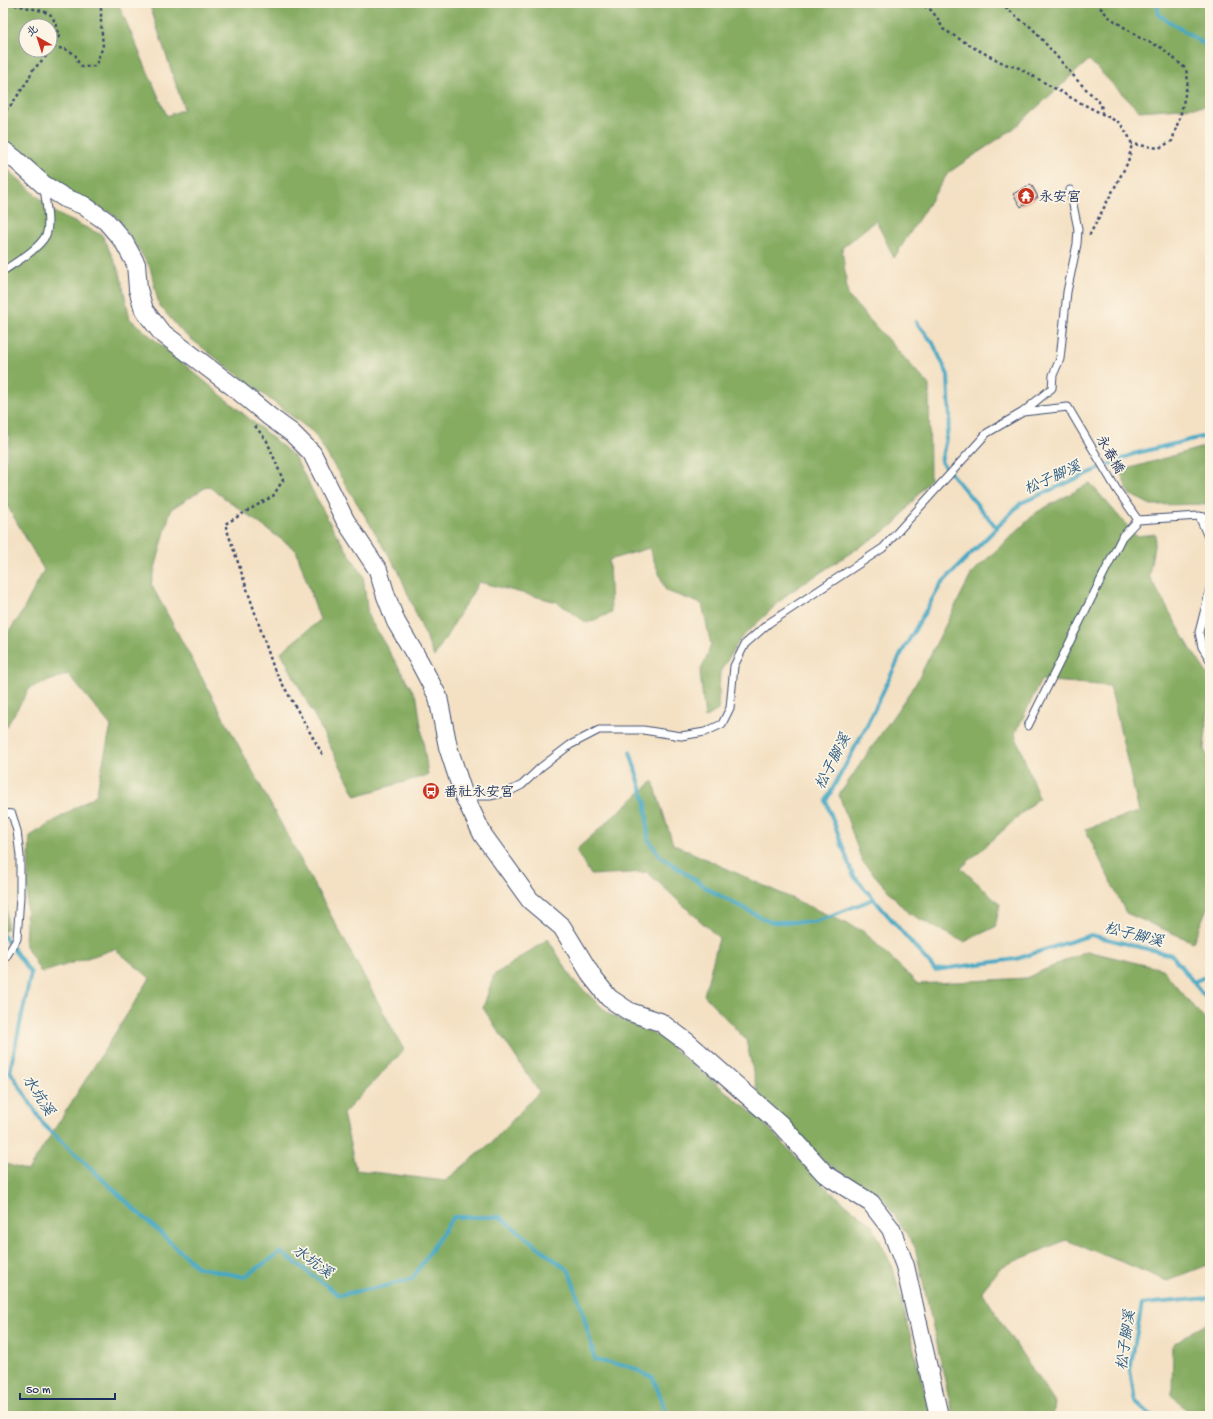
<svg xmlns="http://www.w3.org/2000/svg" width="1213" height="1419" viewBox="0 0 1213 1419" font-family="'Gochi Hand','LXGW WenKai TC',sans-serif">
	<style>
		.forest { fill: #86ac62; stroke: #506e60; fill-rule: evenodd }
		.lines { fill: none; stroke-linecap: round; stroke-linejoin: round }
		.stream { stroke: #44a8c4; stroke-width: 4 }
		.building { fill: #d4937b }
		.service-casing { stroke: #3c4a6d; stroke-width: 9 }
		.tertiary-casing { stroke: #3c4a6d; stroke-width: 20 }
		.path { stroke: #3c4a6d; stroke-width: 2.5; stroke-dasharray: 3 3; stroke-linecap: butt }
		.service { stroke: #fff; stroke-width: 7 }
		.tertiary { stroke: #fff; stroke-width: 18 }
		.labels { text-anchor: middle; stroke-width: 3.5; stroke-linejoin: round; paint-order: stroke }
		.poi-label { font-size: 14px; fill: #1b2f5e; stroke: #fcf5e5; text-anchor: start }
		.street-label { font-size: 14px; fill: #1b2f5e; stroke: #fcf5e5 }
		.water-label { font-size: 15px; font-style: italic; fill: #295982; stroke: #fcf5e5 }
	</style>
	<rect width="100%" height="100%" fill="#fcf5e5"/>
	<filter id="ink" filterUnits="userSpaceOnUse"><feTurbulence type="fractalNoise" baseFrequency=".025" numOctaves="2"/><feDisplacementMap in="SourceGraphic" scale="8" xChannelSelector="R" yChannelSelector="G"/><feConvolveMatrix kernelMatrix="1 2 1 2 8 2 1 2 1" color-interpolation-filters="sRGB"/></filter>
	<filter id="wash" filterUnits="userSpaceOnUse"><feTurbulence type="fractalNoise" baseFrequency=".012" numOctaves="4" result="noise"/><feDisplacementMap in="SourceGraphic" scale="16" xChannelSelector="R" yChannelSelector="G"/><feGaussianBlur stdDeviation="0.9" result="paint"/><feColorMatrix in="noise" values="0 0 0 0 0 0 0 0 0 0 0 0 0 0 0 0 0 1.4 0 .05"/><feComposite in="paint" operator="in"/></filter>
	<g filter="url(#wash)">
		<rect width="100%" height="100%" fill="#f4e1c4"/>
		<path class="forest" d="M3,3H118L167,116L184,109L149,3H1210V106L1139,111L1089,60L1013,129L948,173L894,258L876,220L842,248L848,296L929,385L930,479L895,524L789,593L741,638L720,672L718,710L705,718L700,673L711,645L702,604L666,591L649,548L609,560L611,613L587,623L557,602L479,582L434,657L398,570L314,433L182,332L159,305L150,267L116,216L57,185L3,137ZM26,26H50V50H26Z
			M3,165L57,214L102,235L120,273L130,319L294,456L333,529L363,575L368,616L417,698L428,775L356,796L281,652L320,620L296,550L208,486L171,509L151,584L404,1050L343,1114L356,1170L445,1181L491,1143L539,1092L483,1008L494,975L548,939L573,980L609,1014L659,1037L761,1120L824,1186L872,1225L893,1268L931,1416H3V1163L28,1171L150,978L115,949L41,973L25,944L30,836L96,795L111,726L68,674L30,688L3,732V639L20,616L44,570L3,498V477L10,435L3,434Z
			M1210,445V504L1151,505L1129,494L1120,471Z
			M1090,483L1136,536L1156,534L1149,576L1189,646L1210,678V692L1204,749L1210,762V901L1193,942L1126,913L1085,829L1139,812L1110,686L1041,680L1015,734L1039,798L961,868L1000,904L995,927L964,942L908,913L862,861L839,795L916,683L972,573L1037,512Z
			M653,781L673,844L863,931L918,984L1026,978L1087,951L1162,969L1210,1026V1264L1167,1281L1127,1264L1066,1240L1001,1267L982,1291L1008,1333L1055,1403L1053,1416H953L915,1247L884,1199L825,1162L758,1094L746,1040L704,995L719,938L647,872L591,875L576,850Z
			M3,822L6,864L7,928L3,933Z
			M1210,1321V1416H1192L1172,1395L1173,1344Z"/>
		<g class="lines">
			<path class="stream" d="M1157,3L1159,15L1210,48
				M916,322L933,343L948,375L950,419L941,462L997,528
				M1210,435L1133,454L1021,503L941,584L901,654L867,725L826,801L853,875L935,970L1016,959L1091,935L1172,955L1210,1003
				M630,752L646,804L648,839L660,856L713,892L770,922H814L874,899
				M3,935L31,973L10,1071L44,1125L197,1267L244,1277L281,1252L339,1295L385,1286L412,1279L453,1217H500L569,1271L582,1309L595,1360L631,1367L653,1378L668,1416
				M1193,982L1210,975
				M1152,1416L1135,1401L1130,1370L1142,1304L1210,1298"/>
		</g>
		<g id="blocks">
			<path class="building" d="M1031,184L1038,197L1021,207L1013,194Z"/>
		</g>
	</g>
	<g filter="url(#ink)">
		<use href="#blocks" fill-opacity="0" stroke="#3c4a6d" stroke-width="1"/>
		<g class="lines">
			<g class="service-casing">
				<path id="service" d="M3,271C16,262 39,249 46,235C51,224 45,199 44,188
					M1023,412L1068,407L1117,490L1138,520
					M1199,516L1208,537L1210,547
					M1210,589L1199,632L1202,647L1210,660
					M1028,726L1122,537L1138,520L1199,516L1210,518
					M465,796H490L508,792L522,785L541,767L570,745L599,730H643L681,736L705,732L722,724L730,708L734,666L745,644L769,623L883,548L987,433L1023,412L1052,388L1053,375L1060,359L1067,292L1077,244L1078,229L1070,190
					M3,813L12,814L17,831L20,856V897L17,939L3,962"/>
			</g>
			<g class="tertiary-casing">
				<path id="tertiary" d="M3,150L15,159L44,185L65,198L83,205L106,221L124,242L136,264L138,289L144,310L161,332L235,388L270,417L292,433L312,453L345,520L378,570L386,596L396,622L419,661L438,697L448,747L464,796L483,835L530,900L562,927L593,978L609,998L630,1012L660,1022L687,1042L780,1124L825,1174L871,1203L891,1229L905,1266L939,1416"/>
			</g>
			<path class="path" d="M919,3L931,10L938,19L943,29L976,49L1005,64L1019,68L1075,100L1120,123L1128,135L1132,144L1128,162L1088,238
				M1001,3L1018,18L1032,28L1078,81L1101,104L1102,113
				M1096,3L1109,17L1118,23L1140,38L1162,48L1186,69L1188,81L1181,113L1172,141L1159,148L1132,144
				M3,6L11,4L43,11L51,15L55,22L59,36L49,53L31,72L30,77L12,104L3,113
				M53,47L65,49L75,54L78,62L82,67L94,66L98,61L99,56L103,47L101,22V9L96,3
				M255,426L267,441L283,480L273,496L225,524L274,669L324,757"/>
			<use href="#service" class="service"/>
			<use href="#tertiary" class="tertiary"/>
		</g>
	</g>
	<defs>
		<g id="temple-disc" transform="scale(0.9)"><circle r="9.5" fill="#c8321e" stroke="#fcf5e5"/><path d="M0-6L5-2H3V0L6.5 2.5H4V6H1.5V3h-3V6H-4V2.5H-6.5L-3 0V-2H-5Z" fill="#fff"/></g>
		<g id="bus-disc" transform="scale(0.9)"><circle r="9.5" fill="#c8321e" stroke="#fcf5e5"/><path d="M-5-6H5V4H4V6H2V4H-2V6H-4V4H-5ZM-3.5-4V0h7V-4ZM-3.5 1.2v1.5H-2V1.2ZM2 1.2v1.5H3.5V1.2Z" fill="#fff"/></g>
	</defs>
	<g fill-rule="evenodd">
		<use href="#temple-disc" x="1026" y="196"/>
		<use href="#bus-disc" x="431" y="791"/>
	</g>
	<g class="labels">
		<g class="poi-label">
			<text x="1039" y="201">永安宮</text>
			<text x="444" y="796">番社永安宮</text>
		</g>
		<g class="street-label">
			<text transform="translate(1111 454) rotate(60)" y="5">永春橋</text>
		</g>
		<g class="water-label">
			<text transform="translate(1052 477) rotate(-24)" y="5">松子腳溪</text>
			<text transform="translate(832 761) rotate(-63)" y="5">松子腳溪</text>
			<text transform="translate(1134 934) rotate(14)" y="5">松子腳溪</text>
			<text transform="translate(39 1095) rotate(57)" y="5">水坑溪</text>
			<text transform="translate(313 1261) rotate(36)" y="5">水坑溪</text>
			<text transform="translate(1125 1340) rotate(-82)" y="5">松子腳溪</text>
		</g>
	</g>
	<rect width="1213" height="1419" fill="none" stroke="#fcf5e5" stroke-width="16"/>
	<g transform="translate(38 38) rotate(321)"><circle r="19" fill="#fcf5e5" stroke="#a2a6af"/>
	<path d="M0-3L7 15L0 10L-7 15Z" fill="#c8321e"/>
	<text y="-6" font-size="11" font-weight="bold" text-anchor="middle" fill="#1b2f5e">北</text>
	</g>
	<path d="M20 1393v6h95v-6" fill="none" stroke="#1b2f5e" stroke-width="2"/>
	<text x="26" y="1393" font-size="12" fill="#1b2f5e" stroke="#fcf5e5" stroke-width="3" paint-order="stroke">50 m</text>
</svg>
